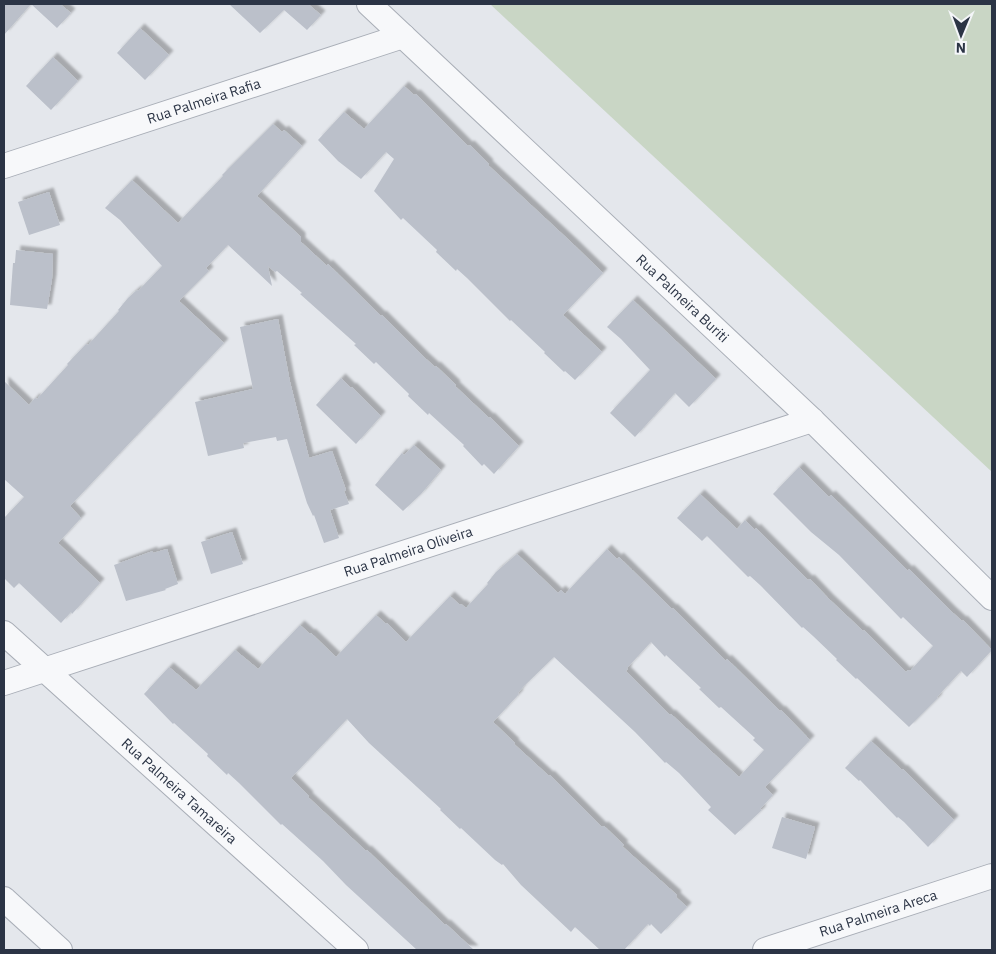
<svg xmlns="http://www.w3.org/2000/svg" width="996" height="954" viewBox="0 0 996 954" font-family="'IBM Plex Sans',sans-serif">
	<style>
		.green { fill: #c9d6c5 }
		.building { fill: #bbc0ca; fill-rule: evenodd; filter: url(#shadow) }
		.lines { fill: none; stroke-linecap: round; stroke-linejoin: round }
		.street-casing { stroke: #a9aeb7; stroke-width: 26 }
		.street { stroke: #f7f8fa; stroke-width: 24 }
		.labels { text-anchor: middle; stroke-width: 4.5; stroke-linejoin: round; paint-order: stroke }
		.street-label { font-size: 14px; fill: #2b3445; stroke: #f4f6f9 }
	</style>
	<defs>
		<filter id="shadow"><feDropShadow dx="4.5" dy="-4.5" stdDeviation="1" flood-color="#0004"/></filter>
	</defs>
	<rect width="100%" height="100%" fill="#e4e7ec"/>
	<path class="green" d="M490,4H992V472Z"/>
	<path class="building" d="M4,4H60L71,13L57,28L31,4L4,35Z
		M229,4H308L321,15L307,30L284,10L260,33Z
		M140,28L169,55L145,80L117,53Z
		M53,57L78,81L51,110L26,86Z
		M404,86L414,95L416,94L468,146L470,145L489,164L488,165L572,243L603,273L563,315L602,352L575,380L565,371L564,372L544,353L545,352L511,320L510,321L467,278L457,269L456,271L436,252L437,250L403,218L401,220L374,191L394,159L386,152L361,179L338,161L318,140L344,112L364,129Z
		M273,124L282,132L284,130L302,146L257,196L301,237V242L327,266L328,264L381,316L382,315L425,358L435,367L436,366L456,385L455,386L489,418L490,417L519,446L494,474L484,464L482,466L463,446L464,445L429,413L428,415L408,396L409,394L376,362L374,364L354,345L356,344L300,294L302,293L277,271L275,272L268,266L272,286L228,245L206,268L209,271L179,301L224,343L70,506L81,518L58,543L100,583L72,614L71,612L61,623L19,583L14,588L4,578V518L24,497L4,479V381L29,405L35,398L37,399L68,365L67,364L86,344L88,345L119,311L118,310L128,298L137,290L138,291L162,266L120,220L105,208L132,180L178,223L223,176L222,175Z
		M49,192L60,225L29,235L18,202Z
		M16,250L53,254L52,279L47,309L10,305L13,263H15Z
		M633,300L716,379L689,407L675,393L635,437L610,413L650,370L621,339L607,327Z
		M278,319L290,382L309,458L332,451L346,490L344,491L349,504L330,510L339,538L324,543L314,515L313,516L307,503L287,439L277,441L276,437L243,443L244,448L208,456L195,402L253,389L240,327Z
		M341,378L351,388L352,387L381,416L356,444L316,405Z
		M414,445L441,470L421,494L403,511L375,485L402,453L404,455Z
		M799,467L829,497L831,495L908,571L909,569L952,612L962,621L963,620L992,650L967,677L961,671L937,697L938,698L909,727L857,678L856,679L836,660L837,659L813,636L803,627L802,628L760,585L750,576L748,577L707,536L702,541L677,518L700,494L737,529L745,520L755,530L756,528L808,580L810,579L829,599L863,631L864,630L906,672L908,670L910,671L933,646L903,617L901,619L839,555L811,532L773,494Z
		M232,532L243,564L211,574L201,542Z
		M167,549L178,584L165,589L166,590L126,601L114,565L153,551V553Z
		M607,549L617,559L619,557L672,609L673,608L726,661L727,659L780,711L781,710L810,740L765,787L773,795L760,809L762,810L735,835L708,810L711,807L679,773L666,762L665,763L635,732L554,657L523,687L518,693L519,694L493,722L515,743L514,744L549,776L550,775L602,827L604,826L624,845L622,846L633,856L677,895L676,897L687,907L661,934L651,924L650,926L648,924L624,950H600L575,927L571,932L521,885L503,864L502,865L495,860L461,828L460,829L440,810L441,809L369,743L347,719L291,778L309,796L308,797L366,851L367,850L445,925L446,924L474,950H417L346,885L323,861L282,824L281,825L239,783L228,773L227,775L207,756L208,754L174,723L173,724L144,694L169,667L196,690L235,650L258,669L300,625L310,634L311,633L336,657L376,615L386,624L387,623L406,642L450,596L460,605L461,604L466,608L488,584L487,583L496,572L517,554L558,593L561,590L565,594ZM651,642L665,657L666,655L701,688L699,689L719,708L721,707L755,738L753,740L764,750L739,777L671,714L670,715L626,671L628,669L627,668Z
		M871,741L902,770L903,769L954,820L928,847L904,822L898,817L897,818L860,780L859,781L845,768Z
		M782,817L815,827L806,859L772,848Z"/>
	<g class="lines">
		<g class="street-casing">
			<g id="street">
				<path id="s1" d="M369,4L812,420L992,598"/>
				<path id="s2" d="M4,166L403,36"/>
				<path id="s3" d="M4,633L356,950"/>
				<path id="s4" d="M4,683L812,420"/>
				<path d="M4,899L60,950"/>
				<path id="s5" d="M765,950L992,876"/>
			</g>
		</g>
		<use href="#street" class="street"/>
	</g>
	<g class="labels">
		<g class="street-label">
			<text dy="5" stroke="none"><textPath href="#s2" startOffset="210">Rua Palmeira Rafia</textPath></text>
			<text dy="5" stroke="none"><textPath href="#s1" startOffset="430">Rua Palmeira Buriti</textPath></text>
			<text dy="5" stroke="none"><textPath href="#s4" startOffset="425">Rua Palmeira Oliveira</textPath></text>
			<text dy="5" stroke="none"><textPath href="#s3" startOffset="236">Rua Palmeira Tamareira</textPath></text>
			<text dy="5" stroke="none"><textPath href="#s5" startOffset="119">Rua Palmeira Areca</textPath></text>
		</g>
	</g>
	<rect width="996" height="954" fill="none" stroke="#2b3445" stroke-width="10"/>
	<g transform="translate(961 35) rotate(181)" stroke="#f4f6f9" stroke-width="4" paint-order="stroke">
	<path d="M0-4L9 19L0 12L-9 19Z" fill="#2b3445"/>
	<text y="-8" font-size="14" font-weight="bold" text-anchor="middle" fill="#2b3445">N</text>
	</g>
</svg>
